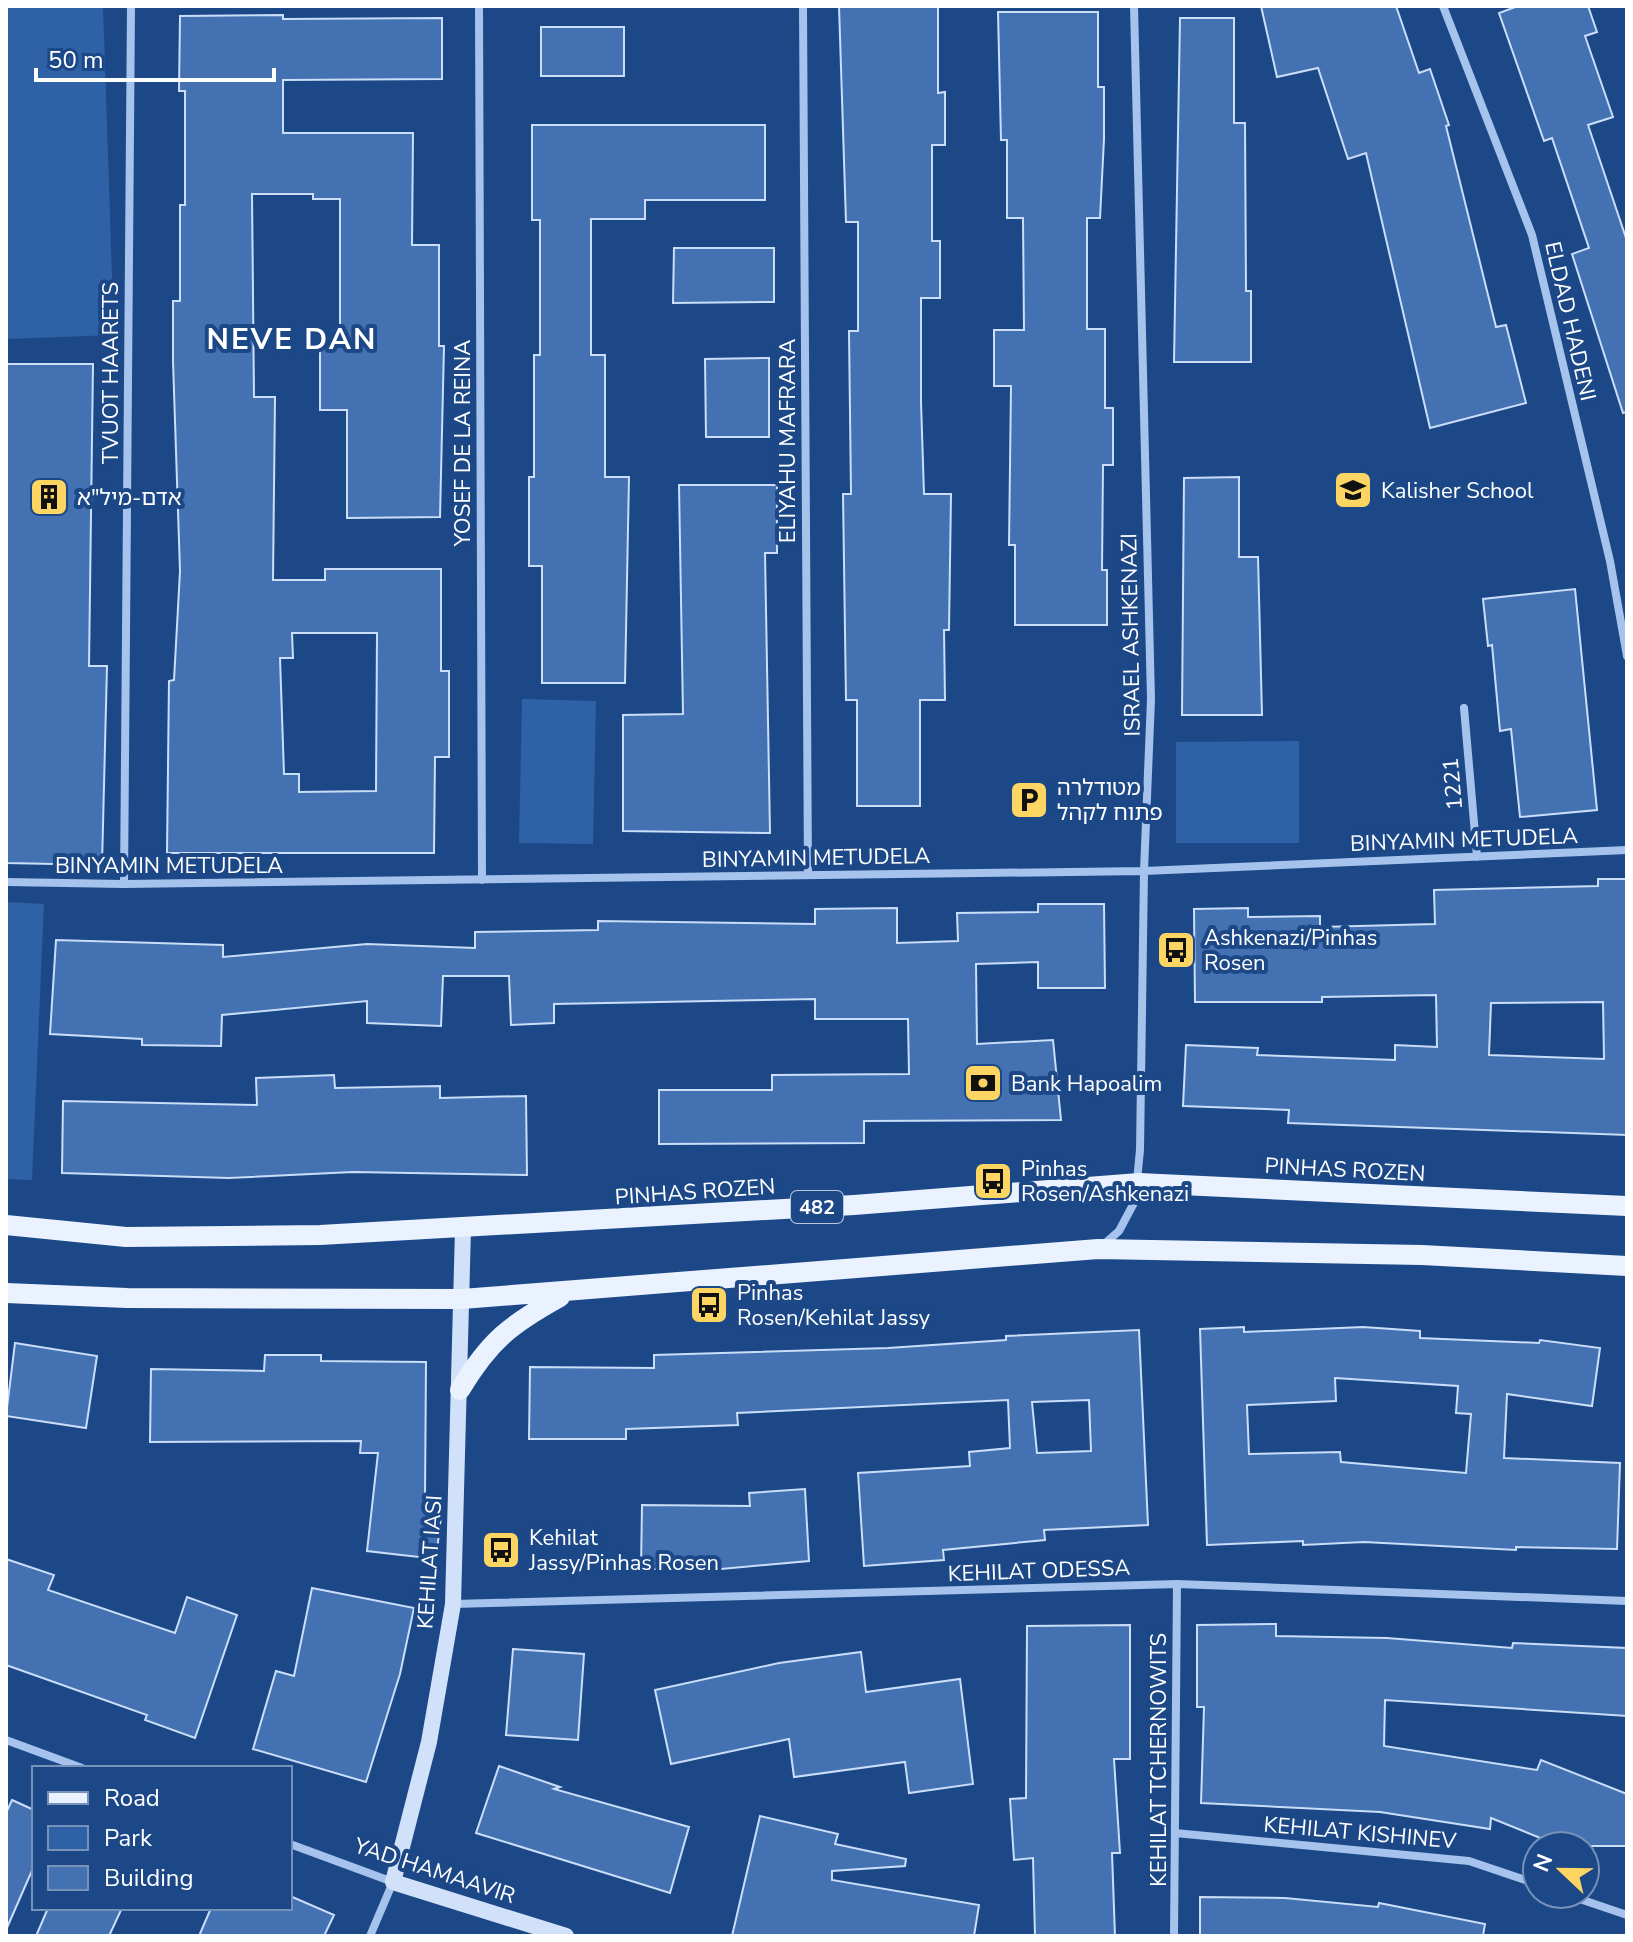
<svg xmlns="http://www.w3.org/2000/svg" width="1633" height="1942" viewBox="0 0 1633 1942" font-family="'Nunito Sans','Noto Sans Hebrew',sans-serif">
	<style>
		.green { fill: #2f61a6 }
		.building { fill: #4471b1; stroke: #cadef9; stroke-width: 2; fill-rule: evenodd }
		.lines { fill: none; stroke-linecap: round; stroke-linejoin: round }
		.street { stroke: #a5c3ec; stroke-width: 8 }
		.secondary { stroke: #d1e1f9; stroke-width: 16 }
		.primary { stroke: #eaf2ff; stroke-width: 20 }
		.labels { text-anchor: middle; stroke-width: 8; stroke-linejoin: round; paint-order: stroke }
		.shield { fill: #1c4888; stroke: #bbc8db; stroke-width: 2 }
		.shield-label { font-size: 20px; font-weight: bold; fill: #fff }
		.street-label { font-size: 22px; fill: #fff; stroke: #1c4888 }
		.poi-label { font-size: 22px; fill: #fff; stroke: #1c4888; text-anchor: start }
		.district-label { font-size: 30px; font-weight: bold; letter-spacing: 2px; fill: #fff; stroke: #1c4888 }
	</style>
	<rect width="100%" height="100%" fill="#1c4888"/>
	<path class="green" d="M6,6H103L114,335L6,339Z
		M522,699L596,701L593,844L519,843Z
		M1299,741V843H1176V742Z
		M6,902L44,904L32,1180L6,1179Z"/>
	<path class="building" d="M839,6H938V93L945,92V145H932V241H940V298H921V402L924,494H951L949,630H944L945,700H920V806H857V700H846L843,494H851L849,331H858V222H846Z
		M1261,6H1396L1419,73L1430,69L1449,125L1446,126L1496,327L1506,325L1526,403L1430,428L1366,153L1348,159L1318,68L1277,77Z
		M1518,6H1588L1597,32L1585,36L1613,117L1588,125L1627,241V412L1623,413L1572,254L1589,248L1552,138L1544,141L1499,13Z
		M998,12H1098V87H1104V139L1100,218H1087V329H1105V408H1113V465H1103L1102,570H1107V625H1015V545H1009L1011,386H994V330H1024L1023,218H1007V140H1001Z
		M283,15V19L442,18V79L283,80V133H413L412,245H439V346H444L440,517L347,518V410H320V346H340V199H313V194H252L254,397H275L273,580H325V569H441V671H449V757H435L434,853H167L169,681L174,680L180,571L173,361V301H180V205H185V91H179L180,16ZM292,633H377L376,791L299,792V774H284L280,658H293Z
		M1180,18H1234V123H1245L1246,291H1251V362H1174Z
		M541,27H624V76H541Z
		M532,125H765V200H645V219H591V355H605V477H629L625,683H542V566H529V477H534V355H540V220H532Z
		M674,248H774V302L673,303Z
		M769,358V437H706L705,359Z
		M6,364H93L89,666H107L102,865L6,863Z
		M1239,477V557H1258L1262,715H1182L1184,478Z
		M679,485H777V553H765L770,833L623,831V715L683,714Z
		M1575,589L1597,810L1520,817L1511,729L1500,731L1492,645L1488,646L1483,599Z
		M1598,879H1627V1135L1288,1123L1289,1110L1183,1106L1186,1045L1258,1048L1257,1055L1395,1060V1045L1437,1047L1436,995L1322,997V1002H1195L1194,909L1248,908V917L1320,916V927L1435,924L1434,890L1598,886ZM1603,1002L1604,1059L1489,1055L1491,1003Z
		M1038,904H1104L1105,988H1038V962L976,964L977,1044L1053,1040L1061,1120L864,1121V1143L659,1144V1090H772V1075L909,1074L908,1019H815V999L554,1004V1023L511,1025L509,976H443L441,1026L367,1023V1001L222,1015L221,1046L142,1045V1039L50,1034L56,940L223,945V957L367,944L475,948V932L598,930V921L815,924V909L897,908V943L958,941L957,913L1038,912Z
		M334,1075L335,1088L440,1086V1098L526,1096L527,1175L353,1172L229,1178L62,1173L63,1101L257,1105L256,1078Z
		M1244,1327V1332L1363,1327L1420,1331V1338L1539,1343L1540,1340L1600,1348L1592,1406L1507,1394L1504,1458L1620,1463L1617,1549L1516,1547V1550L1364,1542L1303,1545V1541L1207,1545L1200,1329ZM1335,1378L1458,1386L1456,1413L1471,1414L1466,1473L1341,1462L1340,1452L1249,1454L1247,1405L1336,1401Z
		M1139,1330L1148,1525L1044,1530L1045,1540L943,1550L944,1560L864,1566L858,1473L970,1466L969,1452L1010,1448L1008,1400L737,1413L738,1425L626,1429V1439H529L530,1367L654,1368V1355L888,1348L1006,1340V1336ZM1089,1400L1091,1451L1037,1453L1032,1402Z
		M15,1343L97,1356L86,1428L6,1416Z
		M265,1355H321V1361L426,1362L425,1498L443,1500L436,1559L367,1551L378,1453H360L361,1441L150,1442L151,1369L264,1371Z
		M805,1489L809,1561L721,1569H641L642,1505L750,1506L749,1493Z
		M6,1559L54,1575L48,1590L175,1633L187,1597L237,1615L195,1738L145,1720L147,1715L6,1665Z
		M312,1588L414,1608L400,1674L366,1782L253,1749L276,1671L294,1676Z
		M1276,1624V1636L1387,1638L1512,1648L1513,1643L1627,1648V1716L1385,1700L1384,1746L1537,1770L1541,1760L1627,1794V1846H1560L1491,1818L1490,1829L1380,1812L1201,1803L1204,1707H1197V1625Z
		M1130,1625V1759H1114L1120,1853H1112L1115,1936H1035L1033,1858L1014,1860L1010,1799L1026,1798L1027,1626Z
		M513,1649L584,1654L578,1740L506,1735Z
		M861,1652L866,1692L960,1679L973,1784L909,1793L905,1762L794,1777L789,1739L671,1764L655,1690L779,1663Z
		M499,1766L560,1787L554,1789L689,1827L670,1893L476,1833Z
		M12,1800L34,1810V1866L6,1930V1813Z
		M760,1816L838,1834L835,1844L906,1859L905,1866L832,1871V1880L979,1905L974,1936H732Z
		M290,1896L334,1915L324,1936H199L211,1908H290Z
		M1200,1897L1285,1898L1378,1907L1379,1903L1485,1924L1483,1936H1200Z
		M48,1908H122L109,1936H36Z"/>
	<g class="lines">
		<path class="street" d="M479,6L482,880
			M803,6L808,875
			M1443,6L1532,235L1610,561L1627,656
			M1464,708L1477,857
			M6,882L124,884L1144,871L1627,850
			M124,884L131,6
			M1102,1246L1119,1231L1135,1201L1140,1150L1144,871L1151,699L1134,6
			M453,1604L1177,1584L1627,1601
			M6,1740L82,1768
			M1175,1833L1469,1861L1537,1884
			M290,1844L393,1882L370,1936
			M1565,1894L1627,1915
			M1174,1936L1177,1584"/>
		<path class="secondary" d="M463,1229L453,1604L429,1742L393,1882L566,1936"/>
		<path class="primary" d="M6,1225L126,1237L320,1235L854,1205L1139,1183L1627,1206
			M6,1293L127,1298L462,1299L1098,1249L1422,1255L1627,1266
			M460,1390C489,1341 511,1324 560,1297"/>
	</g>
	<defs>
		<g id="school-square" transform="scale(2)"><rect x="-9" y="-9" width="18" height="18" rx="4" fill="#fcd563" stroke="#1c4888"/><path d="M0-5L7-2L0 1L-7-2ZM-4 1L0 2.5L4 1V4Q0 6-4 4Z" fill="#111"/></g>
		<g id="building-square" transform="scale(2)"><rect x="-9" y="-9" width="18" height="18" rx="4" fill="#fcd563" stroke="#1c4888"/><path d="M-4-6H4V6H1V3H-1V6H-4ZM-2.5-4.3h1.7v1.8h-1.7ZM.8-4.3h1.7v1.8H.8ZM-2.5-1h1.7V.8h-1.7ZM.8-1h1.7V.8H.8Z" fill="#111"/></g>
		<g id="parking-square" transform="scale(2)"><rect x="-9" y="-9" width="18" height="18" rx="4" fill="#fcd563" stroke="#1c4888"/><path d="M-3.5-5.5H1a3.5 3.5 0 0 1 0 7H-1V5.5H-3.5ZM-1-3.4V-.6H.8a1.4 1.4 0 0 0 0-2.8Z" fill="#111"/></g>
		<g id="bus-square" transform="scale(2)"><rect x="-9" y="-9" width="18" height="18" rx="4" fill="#fcd563" stroke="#1c4888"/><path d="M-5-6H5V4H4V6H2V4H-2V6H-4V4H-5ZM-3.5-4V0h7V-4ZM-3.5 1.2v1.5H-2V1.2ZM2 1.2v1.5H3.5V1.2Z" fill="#111"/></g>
		<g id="bank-square" transform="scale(2)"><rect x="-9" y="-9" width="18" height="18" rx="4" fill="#fcd563" stroke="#1c4888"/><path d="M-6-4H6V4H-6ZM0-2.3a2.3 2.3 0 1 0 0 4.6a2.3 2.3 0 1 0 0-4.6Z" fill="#111"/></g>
	</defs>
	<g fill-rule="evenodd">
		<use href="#school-square" x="1353" y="490"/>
		<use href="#building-square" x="49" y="497"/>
		<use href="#parking-square" x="1029" y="800"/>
		<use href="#bus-square" x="1176" y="950"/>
		<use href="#bank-square" x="983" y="1083"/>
		<use href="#bus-square" x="993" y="1181"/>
		<use href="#bus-square" x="709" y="1305"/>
		<use href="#bus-square" x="501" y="1550"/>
	</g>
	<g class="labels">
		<rect class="shield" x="791" y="1191" width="52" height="32" rx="6"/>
		<g class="shield-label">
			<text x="817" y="1214">482</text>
		</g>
		<g class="street-label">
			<text transform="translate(1571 321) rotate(77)" y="8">ELDAD HADENI</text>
			<text transform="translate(110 373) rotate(-90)" y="8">TVUOT HAARETS</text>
			<text transform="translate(787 441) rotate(-90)" y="8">ELIYAHU MAFRARA</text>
			<text transform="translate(462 443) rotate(-90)" y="8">YOSEF DE LA REINA</text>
			<text transform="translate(1130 635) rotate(-91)" y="8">ISRAEL ASHKENAZI</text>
			<text transform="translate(1452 784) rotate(-95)" y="8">1221</text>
			<text transform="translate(1464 839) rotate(-2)" y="8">BINYAMIN METUDELA</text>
			<text transform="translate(816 857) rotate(-1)" y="8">BINYAMIN METUDELA</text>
			<text x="169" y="873">BINYAMIN METUDELA</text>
			<text transform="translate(1345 1169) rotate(3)" y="8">PINHAS ROZEN</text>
			<text transform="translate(695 1191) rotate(-4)" y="8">PINHAS ROZEN</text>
			<text transform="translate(429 1562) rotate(-86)" y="8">KEHILAT IASI</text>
			<text transform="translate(1039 1570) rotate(-2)" y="8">KEHILAT ODESSA</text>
			<text transform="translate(1158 1760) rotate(-90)" y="8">KEHILAT TCHERNOWITS</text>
			<text transform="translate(1360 1832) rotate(5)" y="8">KEHILAT KISHINEV</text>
			<text transform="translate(435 1870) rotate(18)" y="8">YAD HAMAAVIR</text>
		</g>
		<g class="poi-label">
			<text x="1381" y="498">Kalisher School</text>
			<text x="77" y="505">אדם-מיל"א</text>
			<text x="1057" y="795">מטודלרה<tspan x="1057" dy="25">פתוח לקהל</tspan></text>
			<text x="1204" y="945">Ashkenazi/Pinhas<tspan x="1204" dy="25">Rosen</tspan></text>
			<text x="1011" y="1091">Bank Hapoalim</text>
			<text x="1021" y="1176">Pinhas<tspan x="1021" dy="25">Rosen/Ashkenazi</tspan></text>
			<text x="737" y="1300">Pinhas<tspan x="737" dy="25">Rosen/Kehilat Jassy</tspan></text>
			<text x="529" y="1545">Kehilat<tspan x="529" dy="25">Jassy/Pinhas Rosen</tspan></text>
		</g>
		<g class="district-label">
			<text x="292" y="349">NEVE DAN</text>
		</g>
	</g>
	<rect width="1633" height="1942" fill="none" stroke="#ffffff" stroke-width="16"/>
	<rect x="32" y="1766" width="260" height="144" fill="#1c4888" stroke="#7791b8" stroke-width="2"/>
	<rect x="48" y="1792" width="40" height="12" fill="#eaf2ff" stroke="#7791b8" stroke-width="2"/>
	<text x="104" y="1806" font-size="24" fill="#ffffff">Road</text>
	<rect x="48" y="1826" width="40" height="24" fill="#2f61a6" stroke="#7791b8" stroke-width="2"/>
	<text x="104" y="1846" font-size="24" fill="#ffffff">Park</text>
	<rect x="48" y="1866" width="40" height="24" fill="#4471b1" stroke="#7791b8" stroke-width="2"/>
	<text x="104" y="1886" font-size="24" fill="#ffffff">Building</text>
	<g transform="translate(1561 1870) rotate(292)"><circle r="38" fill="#1c4888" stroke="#7791b8" stroke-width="2"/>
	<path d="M0-6L14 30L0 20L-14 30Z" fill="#fcd563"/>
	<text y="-12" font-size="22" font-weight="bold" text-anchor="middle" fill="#ffffff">N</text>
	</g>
	<path d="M36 68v12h238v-12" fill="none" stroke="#ffffff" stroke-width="4"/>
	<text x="48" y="68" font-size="24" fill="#ffffff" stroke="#1c4888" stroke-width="6" paint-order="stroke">50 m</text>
</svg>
